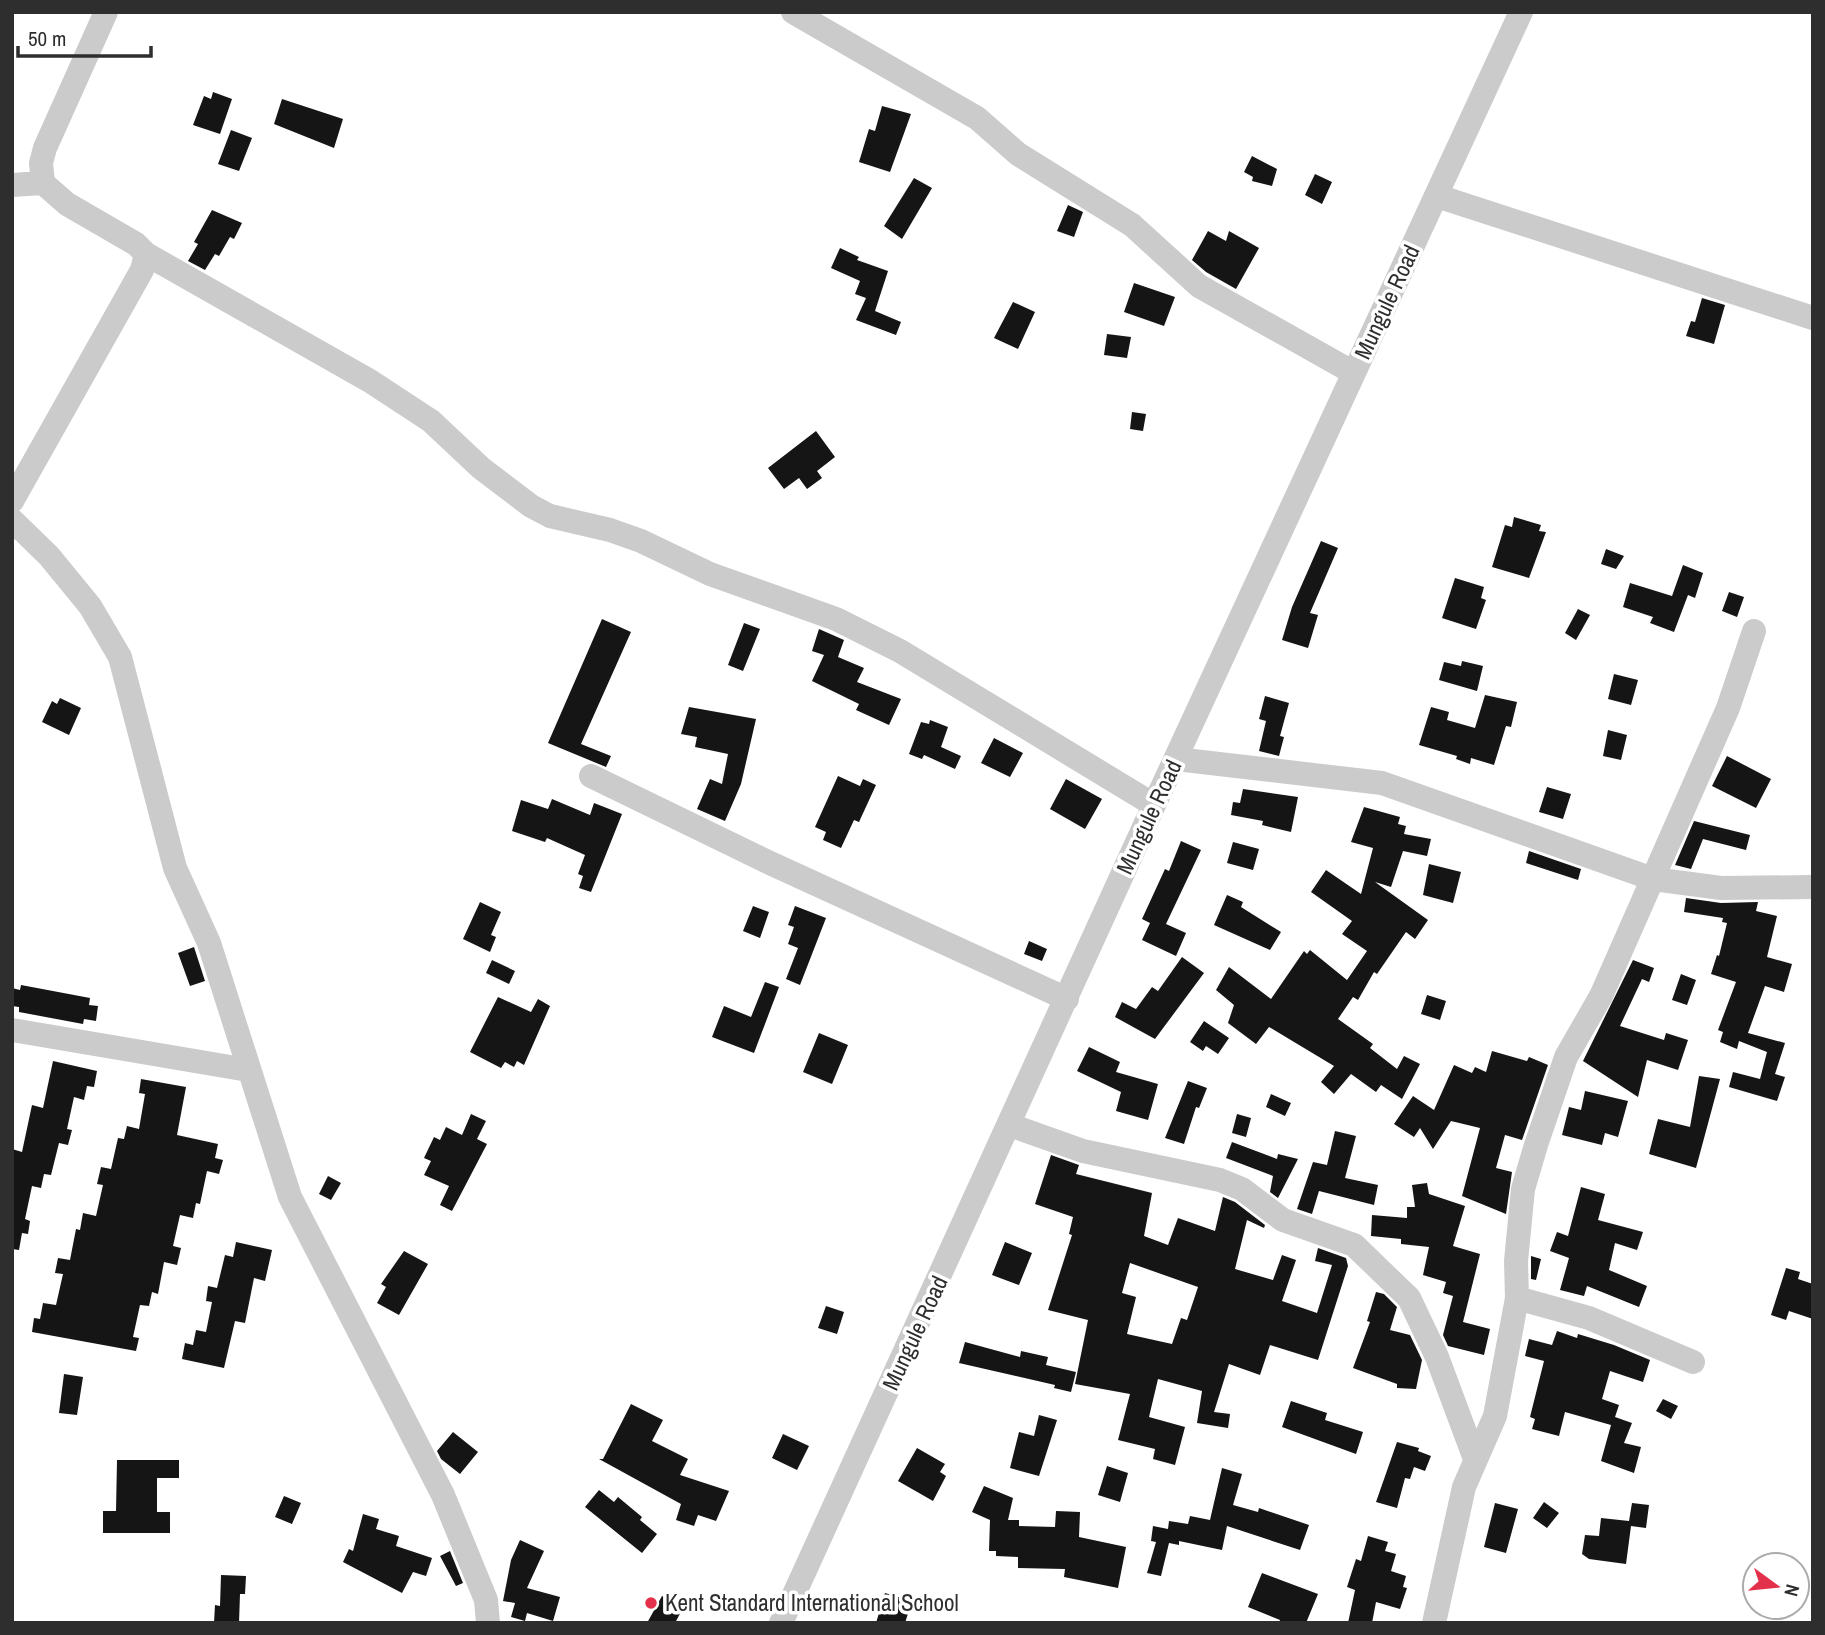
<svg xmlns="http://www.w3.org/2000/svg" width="1825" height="1635" viewBox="0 0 1825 1635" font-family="'Archivo Narrow',sans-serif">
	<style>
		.building { fill: #151515; fill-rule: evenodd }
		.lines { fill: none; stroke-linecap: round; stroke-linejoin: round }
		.minor { stroke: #cbcbcb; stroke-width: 24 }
		.poi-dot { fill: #e4314b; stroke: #fff; stroke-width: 2.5 }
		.labels { text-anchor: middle; stroke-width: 7; stroke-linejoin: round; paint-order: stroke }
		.street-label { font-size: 23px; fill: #2e2e2e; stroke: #fff }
		.poi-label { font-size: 23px; fill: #2e2e2e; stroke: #fff; text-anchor: start }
	</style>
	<rect width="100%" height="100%" fill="#fff"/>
	<path class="building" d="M213,92L232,99L220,134L193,125L204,96L211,99Z
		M282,99L343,119L334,148L274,124Z
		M882,106L911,114L890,172L859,162L869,129L875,131Z
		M231,130L252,138L239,171L218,164Z
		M1252,156L1277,169L1272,186L1252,181L1253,177L1244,172Z
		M1315,174L1332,182L1322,204L1305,195Z
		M914,178L932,188L902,239L884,226Z
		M1068,205L1083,212L1074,237L1057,231Z
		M212,210L242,223L234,239L230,237L219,256L215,254L205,270L188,261L198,244L194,242Z
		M1208,231L1226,241L1229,231L1259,248L1236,289L1206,272L1192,260Z
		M840,248L859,257L857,260L888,271L875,311L901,322L896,335L856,320L866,298L855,294L860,281L831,268Z
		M1134,283L1175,297L1164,326L1124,312Z
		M1702,298L1725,305L1714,344L1686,336L1691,321L1695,322Z
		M1013,302L1035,312L1018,349L994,338Z
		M1107,334L1131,337L1127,358L1104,355Z
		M1132,412L1146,414L1143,431L1130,429Z
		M816,431L835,457L817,471L822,478L807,489L799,478L784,489L768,468Z
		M1514,517L1541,525L1539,531L1546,532L1529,578L1492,567L1505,525L1512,527Z
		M1321,541L1338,548L1310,613L1318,615L1308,648L1282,640L1292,607Z
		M1606,549L1624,556L1616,569L1601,564Z
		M1683,565L1703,573L1695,598L1688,595L1674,632L1650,623L1653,617L1623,607L1630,583L1672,596Z
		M1455,578L1484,587L1481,598L1486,600L1476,629L1442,618Z
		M1729,592L1744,597L1737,617L1722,611Z
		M1578,609L1590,615L1576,640L1565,633Z
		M602,619L631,632L581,744L611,756L606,767L548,743Z
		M744,623L760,629L743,671L728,665Z
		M819,629L844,640L838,657L864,668L857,682L901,699L889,725L856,710L859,704L812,681L824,655L812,651Z
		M1462,661L1483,666L1477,691L1439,680L1444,662L1461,666Z
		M1614,674L1638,680L1631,705L1608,699Z
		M1485,695L1517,702L1511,727L1506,726L1494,765L1471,758L1470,764L1456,759L1457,756L1419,745L1431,707L1449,712L1447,720L1475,728Z
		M1265,696L1289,703L1280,736L1284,737L1279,756L1259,751L1266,721L1259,719Z
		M60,698L81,708L69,735L42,722L52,701L57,704Z
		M689,707L756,719L741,784L725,821L697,809L710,779L722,784L728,754L695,747L697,737L681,734Z
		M930,720L948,727L941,747L961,756L955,769L924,755L922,759L909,754L921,722L929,724Z
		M1608,730L1627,735L1621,760L1603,756Z
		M994,738L1023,753L1010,777L981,763Z
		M1727,756L1771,779L1756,808L1712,786Z
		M838,776L860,786L863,779L876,785L859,822L854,820L841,848L823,840L826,832L815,827Z
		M1066,779L1102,799L1085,829L1050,809Z
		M1547,787L1571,794L1563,819L1539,812Z
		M1243,789L1298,797L1291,832L1262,825L1263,821L1231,815L1233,802L1240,803Z
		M552,799L590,815L594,803L622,814L591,892L579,888L583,876L578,874L585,855L547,838L545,842L512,831L521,800L548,809Z
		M1364,807L1400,817L1398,824L1406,826L1404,834L1431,839L1427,856L1403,851L1391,887L1375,882L1428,920L1415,939L1406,932L1377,974L1374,972L1358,1000L1353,997L1338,1019L1373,1044L1370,1048L1397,1069L1404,1056L1420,1064L1402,1099L1381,1085L1376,1092L1351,1074L1334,1094L1321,1082L1334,1066L1269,1027L1256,1044L1228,1023L1234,1005L1216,990L1229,967L1271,999L1304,951L1307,954L1310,950L1347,980L1367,951L1342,934L1352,921L1311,892L1326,870L1361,894L1373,848L1351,842Z
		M1694,821L1750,835L1746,850L1703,839L1691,869L1675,865Z
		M1181,841L1201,850L1166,924L1186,933L1176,956L1142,940L1150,923L1142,919L1165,869L1169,871Z
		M1233,842L1259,849L1253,870L1227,863Z
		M1529,851L1581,869L1578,880L1526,863Z
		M1429,864L1461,872L1453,903L1423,895Z
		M1227,895L1243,902L1241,907L1281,932L1270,950L1214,925Z
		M1686,898L1721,903L1758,902L1756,911L1777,916L1767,957L1792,964L1784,992L1765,986L1748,1033L1785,1043L1775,1074L1785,1077L1777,1101L1729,1087L1733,1072L1760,1079L1767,1052L1739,1041L1737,1049L1720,1042L1723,1032L1718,1030L1736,982L1711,974L1717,955L1719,956L1727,923L1722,922L1723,918L1684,912Z
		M480,902L501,912L491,935L496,937L490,952L463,939Z
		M753,906L769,912L760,938L743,931Z
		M795,906L826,918L800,985L786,979L798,948L788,944L794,927L788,925Z
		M1029,941L1047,949L1042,961L1024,954Z
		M194,947L205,981L190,986L178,953Z
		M1182,957L1204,973L1155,1039L1115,1017L1122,1002L1136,1009L1152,987L1158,991Z
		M492,960L515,971L509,984L486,973Z
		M1633,960L1654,968L1649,982L1642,979L1620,1026L1664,1040L1666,1033L1688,1040L1678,1070L1647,1060L1638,1097L1583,1061Z
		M1681,974L1696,980L1687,1005L1672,1000Z
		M765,982L779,987L754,1053L712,1037L724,1006L751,1017Z
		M21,985L90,998L89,1005L98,1006L96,1021L84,1019L83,1024L19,1012V1007L12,1006V988L20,990Z
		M1427,995L1446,1001L1440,1020L1421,1014Z
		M498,997L531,1012L538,999L550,1006L524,1065L517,1061L514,1067L505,1062L501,1068L470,1052Z
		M1204,1021L1229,1038L1218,1054L1206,1046L1203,1051L1190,1042Z
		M819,1033L848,1045L832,1084L803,1072Z
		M1089,1047L1120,1062L1116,1072L1158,1084L1148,1120L1116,1111L1121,1092L1077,1071Z
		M1492,1051L1527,1061L1529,1057L1548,1065L1522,1140L1505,1135L1496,1168L1512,1172L1506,1214L1462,1196L1480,1128L1451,1121L1433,1149L1420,1128L1414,1137L1394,1124L1413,1096L1434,1110L1454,1065L1472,1073L1475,1067L1486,1072Z
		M53,1061L97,1071L94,1087L87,1086L84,1100L74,1097L67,1129L72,1130L68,1145L59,1143L51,1175L44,1174L41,1188L32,1186L25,1219L30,1221L28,1234L22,1233L19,1250L12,1249V1149L22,1152L32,1105L43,1108Z
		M1699,1076L1720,1079L1696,1168L1649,1154L1658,1119L1690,1127Z
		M141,1079L186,1087L177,1135L218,1144L215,1158L223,1160L219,1174L207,1171L200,1204L196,1203L193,1218L180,1215L173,1246L181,1248L177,1265L164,1262L158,1294L152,1292L149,1306L140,1305L133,1337L139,1338L136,1351L32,1332L34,1318L40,1319L43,1303L56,1305L63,1274L55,1273L58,1258L70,1260L76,1229L80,1230L83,1213L96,1216L103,1185L97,1184L101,1167L111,1169L118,1138L124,1139L127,1126L139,1129L145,1094L139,1093Z
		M1188,1081L1207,1088L1199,1108L1196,1107L1184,1144L1165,1138Z
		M1585,1091L1628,1101L1618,1137L1605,1133L1602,1145L1562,1135L1569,1107L1581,1110Z
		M1271,1094L1291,1103L1285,1116L1266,1107Z
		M471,1114L486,1121L477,1139L487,1144L452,1211L440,1205L449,1186L424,1175L431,1161L424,1158L434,1137L440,1140L446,1127L462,1135Z
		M1237,1114L1251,1118L1246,1137L1232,1133Z
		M1335,1131L1356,1136L1345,1178L1378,1185L1374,1205L1319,1191L1312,1214L1297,1209L1313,1162L1327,1165Z
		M1232,1142L1277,1159L1278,1154L1298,1159L1278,1198L1270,1192L1273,1176L1226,1158Z
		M1051,1155L1079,1165L1076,1174L1152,1193L1144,1236L1168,1245L1178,1218L1215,1231L1223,1197L1235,1202L1265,1225L1264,1228L1247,1220L1235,1269L1273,1280L1282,1255L1296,1260L1282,1301L1317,1313L1332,1265L1315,1261L1318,1248L1346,1258L1348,1266L1318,1360L1270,1345L1260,1375L1229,1364L1214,1412L1230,1414L1228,1428L1197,1423L1202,1391L1158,1379L1149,1417L1185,1427L1175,1465L1153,1459L1155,1449L1118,1440L1130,1394L1075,1384L1088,1320L1048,1310L1072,1235L1069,1234L1073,1217L1035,1204ZM1130,1263L1198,1287L1187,1320L1181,1318L1172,1344L1127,1334L1136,1297L1122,1293Z
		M328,1176L341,1183L331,1200L319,1194Z
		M1427,1183L1429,1194L1465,1206L1453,1246L1480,1254L1463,1322L1490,1329L1484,1355L1448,1346L1443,1335L1453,1296L1443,1293L1446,1282L1423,1275L1429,1247L1401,1244V1239L1371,1236L1372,1215L1407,1218V1207H1415L1412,1185Z
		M1581,1187L1605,1194L1598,1220L1643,1232L1637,1250L1615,1243L1609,1270L1647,1286L1639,1307L1587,1286L1584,1296L1560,1290L1569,1258L1550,1251L1557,1232L1568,1236Z
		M236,1242L272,1250L265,1281L254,1278L245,1323L235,1321L224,1368L182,1359L185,1343L193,1345L196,1330L206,1332L212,1302L206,1301L208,1286L217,1288L225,1255L233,1257Z
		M1005,1242L1032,1253L1019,1285L992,1275Z
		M404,1251L428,1264L399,1315L377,1303L386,1287L381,1284Z
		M1531,1256L1541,1259L1536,1280L1531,1279Z
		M1786,1268L1800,1272L1798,1279L1813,1284V1319L1789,1311L1786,1320L1771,1315Z
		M1376,1292L1384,1294L1397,1307L1390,1330L1410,1335L1422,1360L1416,1389L1397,1388V1384L1353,1368L1370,1322L1367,1321Z
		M826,1306L844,1312L837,1334L818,1328Z
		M1557,1331L1577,1338L1578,1334L1614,1345L1650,1360L1643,1382L1610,1371L1602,1399L1619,1405L1615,1417L1632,1423L1624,1443L1641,1447L1634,1473L1601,1461L1611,1425L1565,1412L1559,1436L1532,1429L1535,1419L1530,1417L1544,1361L1525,1356L1529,1339L1552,1345Z
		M965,1342L1020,1357L1021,1351L1048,1357L1046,1365L1076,1372L1071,1392L1054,1388L1055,1385L959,1363Z
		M64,1374L83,1377L77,1415L59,1413Z
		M1663,1399L1678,1406L1671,1419L1656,1411Z
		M1291,1401L1327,1413L1325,1420L1363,1432L1356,1454L1282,1427Z
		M631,1404L663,1420L652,1441L688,1459L680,1475L729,1491L716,1521L698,1515L694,1526L676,1520L681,1504L599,1459H603Z
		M1039,1415L1057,1420L1039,1476L1010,1468L1019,1432L1034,1436Z
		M453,1432L478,1452L460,1474L441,1459L437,1451Z
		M783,1434L809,1446L797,1470L772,1458Z
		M1397,1442L1419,1448L1418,1451L1431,1456L1425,1471L1414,1467L1410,1479L1405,1478L1397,1508L1376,1502Z
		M917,1448L945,1464L940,1472L946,1476L933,1501L898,1481Z
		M117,1460H179V1478H157V1512H170V1533H103V1511H116Z
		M1107,1466L1128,1473L1120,1502L1098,1495Z
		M1222,1468L1242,1474L1233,1505L1258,1512L1259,1508L1309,1525L1300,1550L1227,1526L1222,1550L1179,1541V1545L1169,1543L1161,1576L1147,1573L1156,1542L1151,1541L1153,1526L1168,1529L1169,1521L1188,1524L1190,1516L1210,1520Z
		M984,1486L1013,1498L1008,1520H1019V1526L1055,1527L1056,1511L1080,1512L1079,1537L1126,1547L1118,1588L1064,1577L1065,1569L1018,1568V1557L996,1556V1551H989L990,1520L972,1512Z
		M599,1490L614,1502L618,1497L642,1517L640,1520L657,1534L642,1553L585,1507Z
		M284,1496L301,1503L292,1524L275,1517Z
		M1544,1502L1559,1513L1547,1528L1533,1518Z
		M1495,1503L1518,1509L1506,1553L1484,1547Z
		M1632,1503L1649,1505L1646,1528L1631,1526L1626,1564L1589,1559L1582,1554L1585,1535L1599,1536L1601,1518L1629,1521Z
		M363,1514L379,1519L376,1529L399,1536L396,1546L432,1558L426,1576L413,1572L402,1593L343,1562L349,1549L353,1551Z
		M1368,1536L1388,1542L1385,1551L1396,1554L1391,1571L1406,1576L1403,1587L1407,1588L1400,1609L1376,1602L1372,1623H1348L1355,1590L1347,1587L1356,1559L1361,1561Z
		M520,1540L544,1551L527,1588L560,1597L553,1621L527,1613L525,1621L511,1617L515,1603L503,1601L511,1560Z
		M450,1551L463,1583L456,1586L440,1556Z
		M1262,1573L1318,1594L1306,1623H1279L1280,1620L1248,1607Z
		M221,1575L246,1576L245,1594H240L239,1623H214L215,1605L220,1606Z
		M885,1593L912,1601L905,1623H876Z
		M662,1596L683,1608L675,1623H647Z"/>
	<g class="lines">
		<path class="minor" d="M793,12L977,118L1018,154L1132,225L1199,286L1354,373
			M12,185L43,183
			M1437,196L1813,318
			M146,254L370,381L431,421L481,468L531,506L550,516L610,530L641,541L710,574L836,619L900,651L1154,805
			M12,501L142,270L146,254L136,244L67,204L43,183L41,163L45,148L106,12
			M12,520L49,556L90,606L120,657L175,868L209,943L290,1197L443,1495L486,1600L488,1623
			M1176,759L1382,783L1653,879L1721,888L1813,887
			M591,776L770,863L1067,999
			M12,1030L248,1070
			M1010,1125L1083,1151L1220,1180L1242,1189L1283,1220L1354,1245L1409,1298L1437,1357L1475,1459
			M1517,1298L1589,1318L1693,1362
			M781,1623L1154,805L1521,12
			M1434,1623L1464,1487L1495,1416L1517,1298L1516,1261L1523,1189L1536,1145L1566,1057L1601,996L1728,708L1754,631"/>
	</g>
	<circle class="poi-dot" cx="651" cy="1603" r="7"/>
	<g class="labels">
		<g class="street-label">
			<text transform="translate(1387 302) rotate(-65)" y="8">Mungule Road</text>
			<text transform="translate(1149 817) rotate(-65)" y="8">Mungule Road</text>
			<text transform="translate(915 1333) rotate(-65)" y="8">Mungule Road</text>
		</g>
		<g class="poi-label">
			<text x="665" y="1611">Kent Standard International School</text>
		</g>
	</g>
	<rect width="1825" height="1635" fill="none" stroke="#2e2e2e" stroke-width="28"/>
	<g transform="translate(1776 1586) rotate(105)"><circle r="33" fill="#ffffff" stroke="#ababab" stroke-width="2"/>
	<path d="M0-5L12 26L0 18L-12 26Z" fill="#e4314b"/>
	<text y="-10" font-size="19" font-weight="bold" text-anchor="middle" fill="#2e2e2e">N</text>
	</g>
	<path d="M18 46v10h133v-10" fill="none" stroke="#2e2e2e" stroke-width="3.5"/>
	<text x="28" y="46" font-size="21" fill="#2e2e2e" stroke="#ffffff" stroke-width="5" paint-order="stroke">50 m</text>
</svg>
